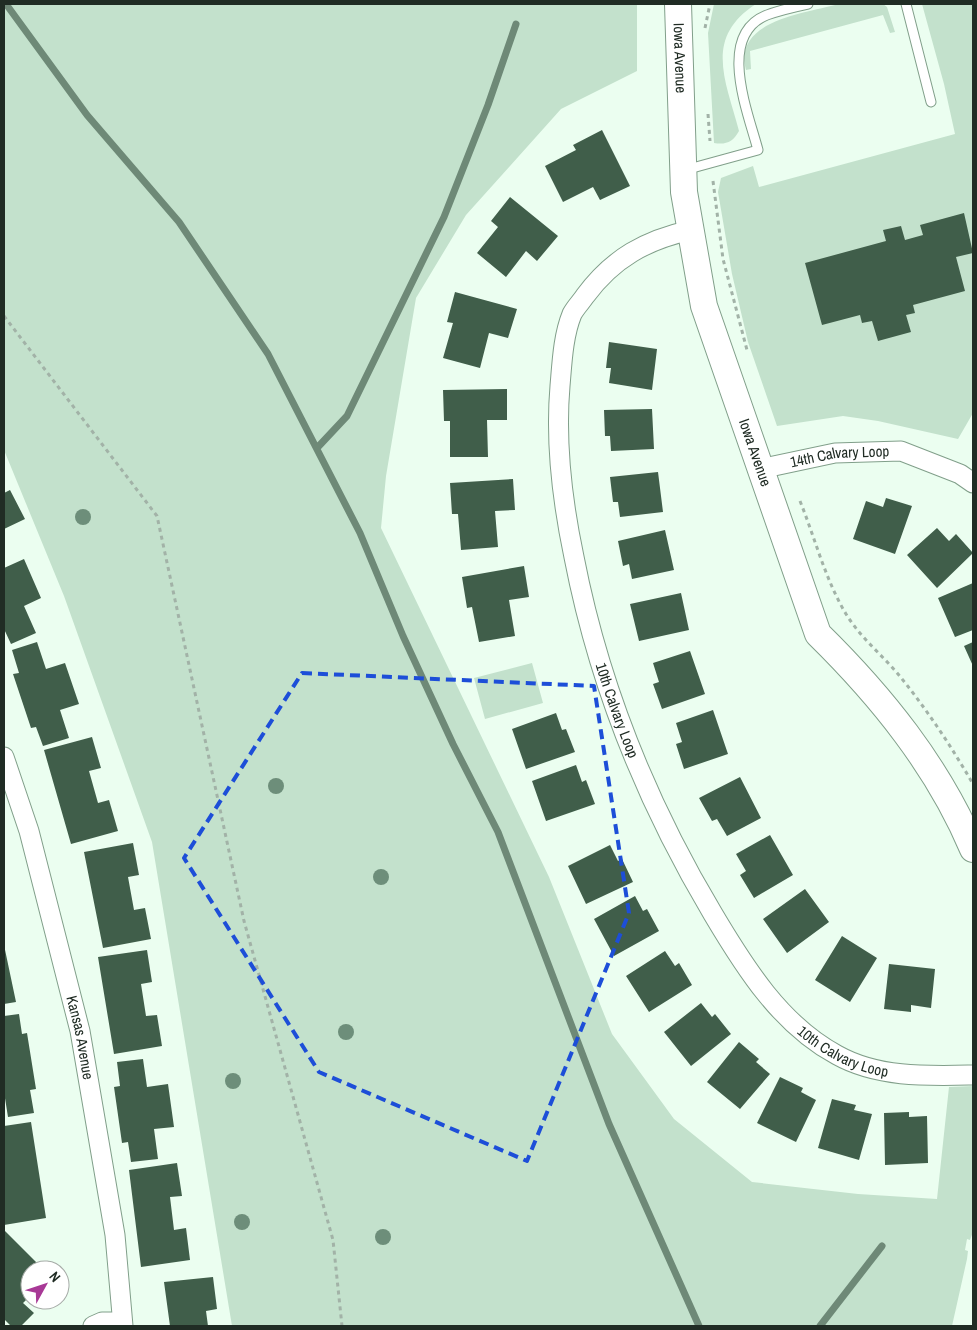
<svg xmlns="http://www.w3.org/2000/svg" width="977" height="1330" viewBox="0 0 977 1330" font-family="'Archivo Narrow',sans-serif">
	<style>
		.green { fill: #c3e1cc }
		.lines { fill: none; stroke-linecap: round; stroke-linejoin: round }
		.stream { stroke: #6e8977; stroke-width: 7 }
		.building { fill: #405e4a }
		.lane-casing { stroke: #819f8a; stroke-width: 11 }
		.street-casing { stroke: #819f8a; stroke-width: 21 }
		.secondary-casing { stroke: #819f8a; stroke-width: 28 }
		.path { stroke: #a2b2a7; stroke-width: 3; stroke-dasharray: 4 4; stroke-linecap: butt }
		.lane { stroke: #fff; stroke-width: 9 }
		.street { stroke: #fff; stroke-width: 19 }
		.secondary { stroke: #fff; stroke-width: 26 }
		.tree { fill: #6d8e7a }
		.marked { fill: none; stroke: #1d4ed8; stroke-width: 4; stroke-dasharray: 10 6; stroke-linejoin: round }
		.labels { text-anchor: middle; stroke-width: 5; stroke-linejoin: round; paint-order: stroke }
		.street-label { font-size: 15px; fill: #202c24; stroke: #fff }
	</style>
	<rect width="100%" height="100%" fill="#ebfef0"/>
	<path class="green" d="M4,4H637V71L561,109L466,215L416,298L386,476L381,528L549,877L612,1034L674,1119L752,1182L858,1194L937,1199L949,1087L973,1086V1232L970,1240L967,1239L965,1250L968,1251L967,1259L952,1326H232L152,842L64,596L4,450Z
		M714,4H756C703,38 726,81 739,131C733,142 726,145 714,143L708,33Z
		M839,4H883L887,7L895,32L890,33L883,15L750,51L751,69L746,70C732,20 807,13 839,4Z
		M922,4H973V413L958,439L878,421L843,416L777,426L748,342L732,274L718,192L721,178L753,166L759,187L955,134L944,84Z
		M532,663L543,703L485,719L474,678Z"/>
	<g class="lines">
		<path class="stream" d="M6,4L87,115L179,222L268,354L360,533L403,636L453,744L498,832L609,1124L699,1326
			M317,448L347,416L444,217L488,105L516,24
			M820,1326L882,1246"/>
	</g>
	<path class="building" d="M602,130L630,186L600,200L593,187L563,202L545,166L576,150L573,145Z
		M510,197L558,236L537,261L526,251L506,277L477,253L498,227L491,221Z
		M964,213L973,253L956,257L965,291L913,305L915,313L906,315L911,332L878,341L872,321L862,323L860,315L822,325L805,263L886,241L883,230L901,226L905,240L923,235L920,225Z
		M455,292L517,309L508,338L489,333L480,368L443,358L453,323L447,322Z
		M609,342L657,349L652,390L609,383L611,368H606Z
		M507,389V420H487L488,457H450V421H444L443,390Z
		M652,409L654,449L611,451L610,436H605L604,410Z
		M658,472L663,512L620,517L618,502H613L610,477Z
		M513,479L515,510L495,511L498,547L461,550L458,514H452L450,483Z
		M10,490L25,519L4,529V493Z
		M886,498L912,506L895,554L853,539L866,501L883,507Z
		M937,528L949,541L956,534L973,553L937,588L907,555Z
		M665,530L674,570L632,579L629,564L623,566L618,541Z
		M24,559L41,598L24,606L36,633L11,644L4,629V568Z
		M524,566L529,597L509,600L515,636L479,642L472,607L467,608L462,577Z
		M973,583V630L955,637L938,598Z
		M681,593L689,630L639,641L630,604Z
		M37,642L46,669L65,663L79,704L60,710L69,738L43,746L36,727L31,728L13,674L19,673L12,650Z
		M973,642V666L964,646Z
		M690,651L705,694L662,709L653,684L659,682L653,663Z
		M713,710L728,754L684,769L676,744L682,742L676,723Z
		M556,713L562,730L566,729L575,752L526,769L512,729Z
		M92,737L101,768L89,771L98,803L109,800L118,831L71,844L44,750Z
		M576,765L582,782L586,780L595,804L546,821L532,781Z
		M740,777L761,818L727,836L717,819L712,821L699,798Z
		M770,835L793,875L754,898L740,875L746,871L736,854Z
		M133,843L139,875L128,877L134,910L145,908L151,939L103,948L84,852Z
		M610,845L618,861L622,859L633,882L586,904L568,866Z
		M805,889L829,922L787,953L763,919Z
		M635,896L643,911L647,909L659,931L614,956L594,919Z
		M842,936L877,958L850,1002L815,980Z
		M4,945L16,1002L4,1004Z
		M147,950L152,982L141,984L146,1016L157,1015L162,1046L114,1054L98,957Z
		M665,951L675,966L679,963L692,985L649,1012L626,976Z
		M889,964L935,969L931,1008L911,1005V1012L884,1009Z
		M701,1003L712,1017L715,1014L731,1034L691,1066L664,1032Z
		M19,1014L22,1034L27,1033L36,1089L30,1090L34,1113L8,1117L4,1092V1016Z
		M739,1042L759,1059L756,1062L770,1074L740,1109L707,1082Z
		M143,1059L147,1087L168,1084L174,1127L154,1129L158,1159L131,1162L128,1142L122,1143L114,1087L120,1086L117,1062Z
		M780,1077L803,1088L801,1092L816,1100L796,1142L757,1123Z
		M832,1099L856,1105L854,1110L872,1114L859,1160L818,1148Z
		M909,1112V1117L927,1116L928,1163L885,1165L884,1113Z
		M31,1122L46,1218L4,1225V1126Z
		M177,1163L182,1196L170,1197L174,1230L186,1228L190,1260L141,1267L129,1170Z
		M4,1230L42,1268L48,1261L57,1270H30V1296L23,1303L34,1313L21,1326H11L4,1319Z
		M60,1273L66,1280L60,1286Z
		M213,1277L217,1309L206,1311L208,1326H170L164,1282Z"/>
	<g class="lines">
		<g class="lane-casing">
			<path id="lane" d="M906,4L931,102
				M685,170L758,150C748,112 716,35 767,15C780,10 794,7 808,4"/>
		</g>
		<g class="street-casing">
			<g id="street">
				<path id="s1" d="M691,230C646,240 613,258 585,296C581,302 575,308 572,314C563,336 562,363 560,386C555,444 562,500 574,557C599,686 646,802 713,914C745,968 781,1025 837,1055C878,1078 928,1076 973,1075"/>
				<path id="s2" d="M760,469L835,453L901,451L960,474L973,483"/>
				<path id="s3" d="M4,757L29,831L80,1031L115,1235L123,1326"/>
				<path d="M93,1326L102,1322H122"/>
			</g>
		</g>
		<g class="secondary-casing">
			<g id="secondary">
				<path id="s4" d="M678,4L684,192L704,306L818,634C881,696 938,766 973,849"/>
			</g>
		</g>
		<path class="path" d="M705,28L710,4
			M708,114L710,141
			M713,181L723,259L747,350
			M4,316L157,516L244,921L333,1240L342,1326
			M800,501C815,538 825,579 846,614C860,637 881,654 898,674C926,708 951,746 973,784"/>
		<use href="#lane" class="lane"/>
		<use href="#street" class="street"/>
		<use href="#secondary" class="secondary"/>
	</g>
	<g class="tree">
		<circle cx="83" cy="517" r="8"/>
		<circle cx="276" cy="786" r="8"/>
		<circle cx="381" cy="877" r="8"/>
		<circle cx="346" cy="1032" r="8"/>
		<circle cx="233" cy="1081" r="8"/>
		<circle cx="242" cy="1222" r="8"/>
		<circle cx="383" cy="1237" r="8"/>
	</g>
	<path class="marked" d="M302,673L594,686L629,913L527,1161L319,1072L184,858Z"/>
	<g class="labels">
		<g class="street-label">
			<text dy="5" stroke="none"><textPath href="#s4" startOffset="54">Iowa Avenue</textPath></text>
			<text dy="5" stroke="none"><textPath href="#s4" startOffset="459">Iowa Avenue</textPath></text>
			<text dy="5" stroke="none"><textPath href="#s2" startOffset="81">14th Calvary Loop</textPath></text>
			<text dy="5" stroke="none"><textPath href="#s1" startOffset="555">10th Calvary Loop</textPath></text>
			<text dy="5" stroke="none"><textPath href="#s3" startOffset="291">Kansas Avenue</textPath></text>
			<text dy="5" stroke="none"><textPath href="#s1" startOffset="975">10th Calvary Loop</textPath></text>
		</g>
	</g>
	<rect width="977" height="1330" fill="none" stroke="#202c24" stroke-width="10"/>
	<g transform="translate(45 1285) rotate(50)"><circle r="24" fill="#ffffff" stroke="#a6aba7"/>
	<path d="M0-4L9 19L0 12L-9 19Z" fill="#a83996"/>
	<text y="-8" font-size="14" font-weight="bold" text-anchor="middle" fill="#202c24">N</text>
	</g>
</svg>
